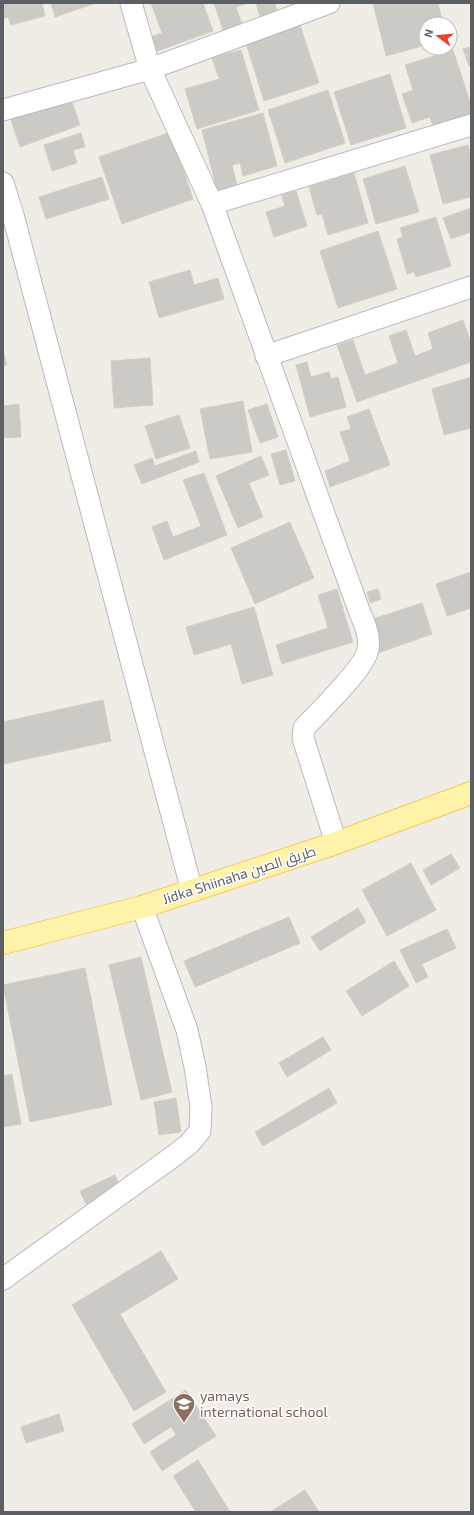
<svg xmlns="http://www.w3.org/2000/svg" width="474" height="1515" viewBox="0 0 474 1515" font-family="'Exo 2',Cairo,sans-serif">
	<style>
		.building { fill: #cccac4; stroke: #d4cfc3 }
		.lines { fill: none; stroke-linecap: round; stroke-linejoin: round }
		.street-casing { stroke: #b7babf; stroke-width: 23 }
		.primary-casing { stroke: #f4cc59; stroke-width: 24 }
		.street { stroke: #fff; stroke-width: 21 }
		.primary { stroke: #fff3aa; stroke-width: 22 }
		.labels { text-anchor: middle; stroke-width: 3; stroke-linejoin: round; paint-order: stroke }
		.street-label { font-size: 14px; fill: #5c6065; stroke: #fff }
		.education-label { font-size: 14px; fill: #785e54; stroke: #fff; text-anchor: start }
	</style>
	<rect width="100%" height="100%" fill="#efede5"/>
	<path class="building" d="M3,3H42L45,16L11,25L8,17L3,19Z
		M51,3H96L55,17Z
		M151,3H203L213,31L152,53L147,38L162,33Z
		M214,3H248L236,7L242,24L223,30Z
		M256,3H275L278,15L261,20Z
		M373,3H438L443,24H426V45L386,56Z
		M300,25L319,83L264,101L246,43Z
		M471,47V65L469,66L463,49Z
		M241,50L259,110L197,129L185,89L219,79L212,58Z
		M453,50L471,105V114L433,126L430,117L412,123L402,94L413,90L405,65Z
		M390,74L406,128L351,145L334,92Z
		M328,90L345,143L285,163L268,110Z
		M70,96L80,125L20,147L10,117Z
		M263,113L277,166L243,176L240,163L232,165L237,185L217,190L202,130Z
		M171,132L193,199L122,224L99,157Z
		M81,133L85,147L73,150L77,163L52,171L44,145Z
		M468,145L471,159V197L443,204L430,155Z
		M405,166L419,212L376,224L363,179Z
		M354,173L368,223L328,235L322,214L317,215L309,187Z
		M102,177L109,199L46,219L39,197Z
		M294,185L307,226L274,237L266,212L285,206L281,193Z
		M471,208V232L451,239L443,218Z
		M436,217L451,266L416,277L414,272L407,274L397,239L403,237L400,228Z
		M378,231L397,289L338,308L320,251Z
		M190,270L194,285L218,278L224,299L159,318L149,282Z
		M463,320L471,343V362L357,402L337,345L353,340L365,375L398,363L389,336L406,330L415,356L433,349L428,333Z
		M3,352L7,365L3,366Z
		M150,358L153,405L114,408L111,361Z
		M307,362L311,377L329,372L331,379L338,377L346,407L310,417L296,365Z
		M471,377V428L444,435L432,389Z
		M243,401L252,452L210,459L200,409Z
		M19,404L21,437L3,438V406Z
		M267,404L278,437L260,443L248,410Z
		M369,409L390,465L330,487L325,471L350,461L340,432L351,429L347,417Z
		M179,415L190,448L156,459L145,426Z
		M286,450L295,481L280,485L271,454Z
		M196,451L199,462L142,484L134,465L152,458L155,466Z
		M261,456L269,475L249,483L263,517L238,528L216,476Z
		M204,473L227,535L164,560L152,527L167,521L173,537L201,526L183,480Z
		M290,522L314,578L255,604L231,548Z
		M471,572V608L447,616L436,584Z
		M337,589L353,642L282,664L276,645L328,628L318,595Z
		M378,589L381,599L370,603L367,592Z
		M422,603L432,634L378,653L367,621Z
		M254,607L273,675L242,684L231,644L194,655L186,627Z
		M103,700L111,741L3,764V722Z
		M451,854L460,868L431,885L423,870Z
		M411,863L436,910L387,936L362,890Z
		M358,908L366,922L320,951L311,937Z
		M289,917L300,943L195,987L184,961Z
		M447,929L456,948L422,964L428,977L416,983L400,950Z
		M141,957L172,1092L141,1100L109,965Z
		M394,961L409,986L362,1016L346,991Z
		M85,968L112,1105L30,1122L3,985Z
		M323,1037L331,1050L287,1077L279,1063Z
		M12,1074L21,1124L3,1127V1076Z
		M329,1088L337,1103L263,1146L255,1132Z
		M176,1098L181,1132L159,1135L154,1102Z
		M115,1175L121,1189L86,1204L80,1191Z
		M161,1251L178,1279L120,1314L166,1392L134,1411L72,1305Z
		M186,1390L216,1436L162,1471L150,1452L176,1435L171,1427L144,1444L132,1424Z
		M59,1414L64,1431L26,1443L21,1427Z
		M198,1460L230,1512H196L173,1476Z
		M305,1490L319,1512H270Z"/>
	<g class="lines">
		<g class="street-casing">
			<path id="street" d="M131,3L150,69L212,204L360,613C365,625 370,635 368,649C366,667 318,713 304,728L303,738L336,843
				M3,110L150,69L329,3
				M3,183L13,215L192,891
				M212,204L471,125
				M266,356L471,287
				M3,1279L175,1155L189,1144L200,1131L201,1107L195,1067L187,1030L142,907"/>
		</g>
		<g class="primary-casing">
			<path id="primary" d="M3,943L142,907L336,843L471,793"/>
		</g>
		<use href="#street" class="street"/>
		<use href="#primary" class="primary"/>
	</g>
	<defs>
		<g id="school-pin" transform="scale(1.15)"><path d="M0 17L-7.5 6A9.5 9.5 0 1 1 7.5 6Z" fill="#8d6e63" stroke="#fff"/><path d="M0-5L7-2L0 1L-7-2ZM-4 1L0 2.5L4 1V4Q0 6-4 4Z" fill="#fff"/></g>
	</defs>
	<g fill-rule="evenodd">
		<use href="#school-pin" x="184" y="1404"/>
	</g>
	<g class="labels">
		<g class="street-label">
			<text transform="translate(239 875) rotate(-18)" y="5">Jidka Shiinaha طريق الصين</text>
		</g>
		<g class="education-label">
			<text x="200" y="1401">yamays<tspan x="200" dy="16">international school</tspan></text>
		</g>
	</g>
	<rect width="474" height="1515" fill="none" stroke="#5c6065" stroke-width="8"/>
	<g transform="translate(438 36) rotate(286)"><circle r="19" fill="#ffffff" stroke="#bebfc1"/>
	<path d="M0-3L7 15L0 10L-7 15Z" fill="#ec412d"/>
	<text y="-6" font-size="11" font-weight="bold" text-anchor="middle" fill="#5c6065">N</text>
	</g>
</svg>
